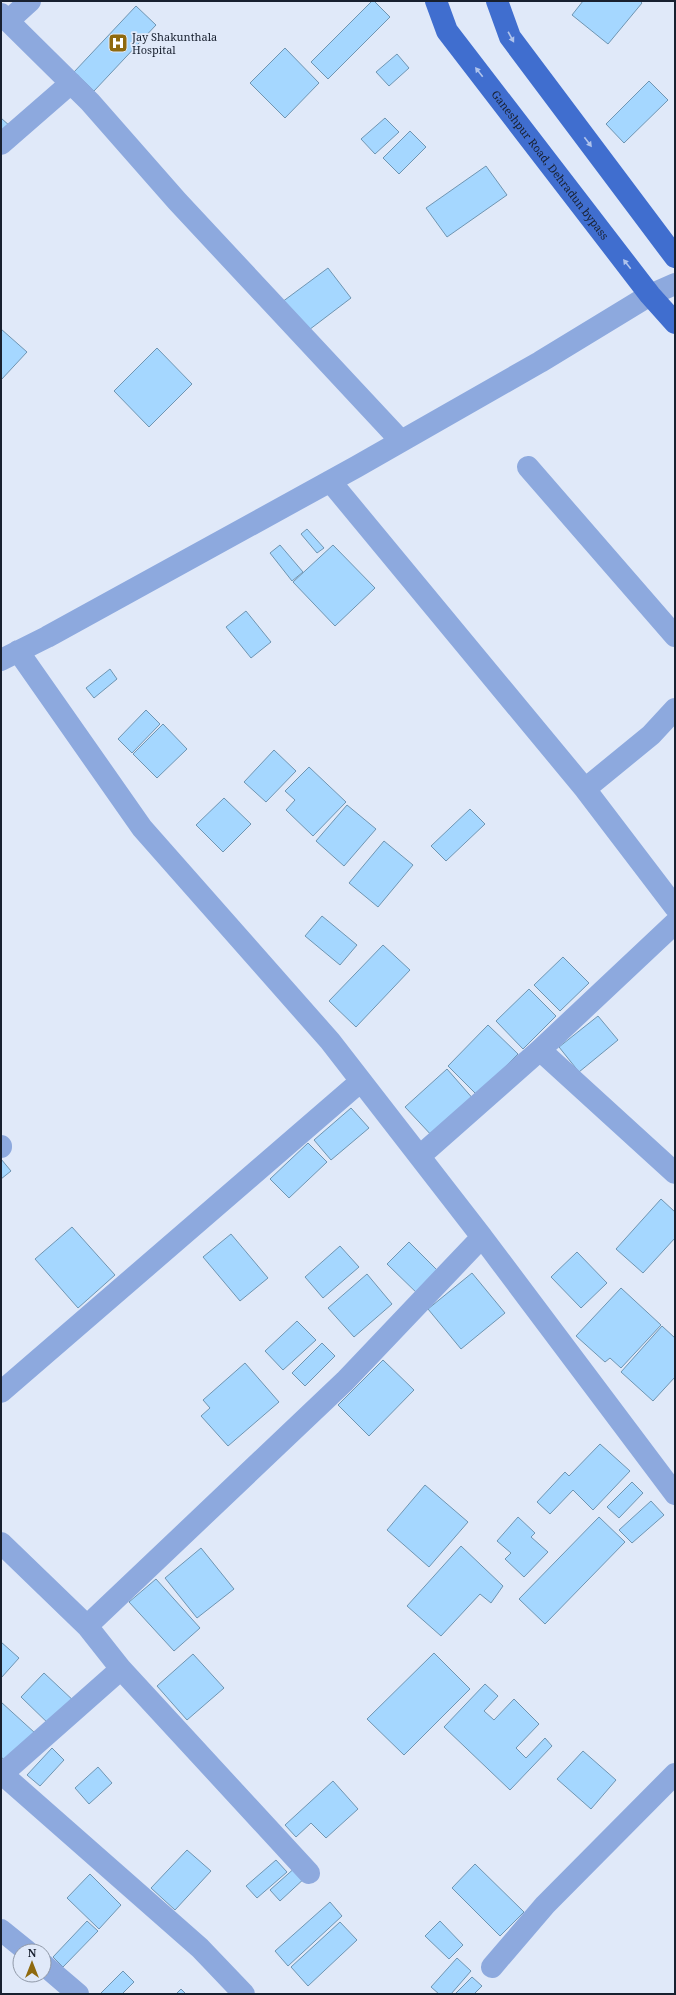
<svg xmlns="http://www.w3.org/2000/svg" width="676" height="1995" viewBox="0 0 676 1995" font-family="'Noto Serif',serif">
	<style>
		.building { fill: #a5d7ff; stroke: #6f95b2 }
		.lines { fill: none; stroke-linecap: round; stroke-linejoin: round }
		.minor { stroke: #8da9de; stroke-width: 22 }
		.major { stroke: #406ecf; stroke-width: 22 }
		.oneway { fill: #b0c4ec }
		.labels { text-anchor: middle; stroke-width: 3.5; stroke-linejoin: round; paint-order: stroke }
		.poi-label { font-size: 11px; fill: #18202f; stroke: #e0e9f9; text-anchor: start }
		.street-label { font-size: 11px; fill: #18202f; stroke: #e0e9f9 }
	</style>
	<rect width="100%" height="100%" fill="#e0e9f9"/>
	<path class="building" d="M372,1H374L390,17L328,79L311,62Z
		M583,1H640L642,3L608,44L572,15Z
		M136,6L156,25L94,91L74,72Z
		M285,48L319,83L285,118L250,83Z
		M397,54L409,68L389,86L376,72Z
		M649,81L668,100L624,143L606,124Z
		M1,118L11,127L1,138Z
		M385,118L399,132L375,154L361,139Z
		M410,131L426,147L399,174L383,158Z
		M486,166L507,195L447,237L426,208Z
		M328,268L351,298L301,336L278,305Z
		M1,329L27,352L1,380Z
		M157,348L192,384L149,427L114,391Z
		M307,529L324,548L317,553L301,534Z
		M280,545L303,572L292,581L270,553Z
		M333,545L375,588L335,626L293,582Z
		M246,611L271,642L251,658L226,627Z
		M110,669L117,679L94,698L86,688Z
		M146,710L160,724L132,753L118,739Z
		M163,724L187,749L157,778L133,754Z
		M274,750L296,771L266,802L244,782Z
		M309,767L346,802L313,836L286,810L295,800L285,791Z
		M224,798L251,824L223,852L196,825Z
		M347,805L376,829L344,866L316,841Z
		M470,809L485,824L446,861L431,846Z
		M384,841L413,865L378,907L349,883Z
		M322,916L357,945L340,965L305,936Z
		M383,945L410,970L356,1027L329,1001Z
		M563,957L589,983L560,1011L534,985Z
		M529,989L556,1016L523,1049L496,1021Z
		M598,1016L618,1040L579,1072L559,1047Z
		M488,1025L518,1054L477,1095L448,1066Z
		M447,1069L475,1101L434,1138L405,1107Z
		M351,1108L369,1128L331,1160L314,1140Z
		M308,1143L327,1162L289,1198L270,1179Z
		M1,1159L11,1171L1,1179Z
		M661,1199L675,1212V1238L643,1273L616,1249Z
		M72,1227L115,1275L78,1308L35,1259Z
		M231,1234L268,1278L240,1301L203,1257Z
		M409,1242L443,1276L421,1297L387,1264Z
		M340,1246L359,1267L323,1298L305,1277Z
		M577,1252L607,1283L581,1308L551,1277Z
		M472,1273L505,1313L461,1349L428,1309Z
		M367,1274L392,1304L354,1337L328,1308Z
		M621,1288L661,1325L621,1368L610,1358L605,1362L576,1336Z
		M297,1321L316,1340L283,1370L265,1351Z
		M662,1326L675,1338V1377L653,1401L621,1372Z
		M322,1343L335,1356L305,1386L292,1373Z
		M383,1360L414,1390L369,1436L338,1405Z
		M245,1363L279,1402L228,1446L201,1416L210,1408L203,1400Z
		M600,1444L630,1471L593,1510L573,1490L550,1514L537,1502L565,1472L569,1476Z
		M632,1482L643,1493L619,1518L607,1507Z
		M425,1485L468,1522L429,1567L387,1530Z
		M651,1501L664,1515L632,1543L619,1530Z
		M518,1517L535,1533L531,1537L548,1552L524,1577L505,1559L511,1553L497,1541Z
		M599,1517L625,1542L545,1624L519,1599Z
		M461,1546L503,1586L491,1603L480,1594L441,1636L407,1606Z
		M201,1548L234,1589L197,1618L165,1578Z
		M156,1579L200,1628L174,1651L129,1602Z
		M1,1642L19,1658L1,1678Z
		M434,1653L470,1689L404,1755L367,1719Z
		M193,1654L224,1688L187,1720L157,1686Z
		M44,1673L76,1703L53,1728L21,1697Z
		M485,1684L498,1696L484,1711L494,1720L514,1699L539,1724L516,1748L526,1758L545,1738L552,1746L510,1790L444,1727Z
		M1,1702L35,1733L8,1763L1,1757Z
		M52,1748L64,1760L40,1786L27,1775Z
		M583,1751L616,1780L591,1809L557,1779Z
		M98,1767L112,1783L89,1804L75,1788Z
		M333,1781L358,1809L326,1838L311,1823L296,1837L285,1825Z
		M187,1850L211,1871L175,1910L151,1888Z
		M276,1860L287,1872L257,1898L246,1886Z
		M475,1864L524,1912L500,1936L452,1888Z
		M297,1866L307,1876L280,1901L270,1890Z
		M90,1874L121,1905L99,1929L67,1898Z
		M330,1902L342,1916L288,1966L275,1951Z
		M87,1921L98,1931L63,1967L53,1957Z
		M440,1921L463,1945L449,1959L425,1936Z
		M340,1922L357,1940L308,1986L291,1967Z
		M457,1958L471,1971L451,1994H439L431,1987Z
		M123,1971L134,1982L122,1994H100Z
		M472,1977L482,1986L474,1994H455Z
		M181,1989L186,1994H176Z"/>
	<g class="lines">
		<path class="minor" d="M1,14L90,102L177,201L401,441
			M8,21L30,1
			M1,144L71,83
			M528,467L675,636
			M330,481L585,789L675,907
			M1,660L47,637L356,467L540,362L650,295L675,284
			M585,789L651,735L675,709
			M540,1050L675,1173
			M1,1146V1147
			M420,1156L540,1050L675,923
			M482,1237L675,1494
			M1,1392L361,1081
			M1,1543L87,1626
			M121,1669L309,1873
			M1,1773L200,1948L244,1994
			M1,1775L121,1669L87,1626L345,1381L482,1237L330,1041L142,828L18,651
			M1,1930L27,1951
			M44,1965L78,1994
			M492,1967L545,1905L675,1774"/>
		<g class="major">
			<path id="s1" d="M436,1L447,31L650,295L675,323"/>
			<path d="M497,1L510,37L675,257"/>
		</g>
	</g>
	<defs><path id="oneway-solid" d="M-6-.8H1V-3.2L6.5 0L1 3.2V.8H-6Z"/></defs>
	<g class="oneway">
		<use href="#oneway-solid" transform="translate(511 37) rotate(61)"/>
		<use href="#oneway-solid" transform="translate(479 72) rotate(-128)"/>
		<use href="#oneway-solid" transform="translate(588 142) rotate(53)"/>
		<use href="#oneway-solid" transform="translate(627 264) rotate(-128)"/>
	</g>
	<defs>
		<g id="hospital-square" transform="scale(1)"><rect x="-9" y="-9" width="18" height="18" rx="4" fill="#8f6a0f" stroke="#e0e9f9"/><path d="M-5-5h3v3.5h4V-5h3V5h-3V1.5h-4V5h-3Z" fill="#fff"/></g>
	</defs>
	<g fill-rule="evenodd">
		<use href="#hospital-square" x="118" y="43"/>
	</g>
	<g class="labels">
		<g class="poi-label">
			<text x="132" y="41">Jay Shakunthala<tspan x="132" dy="13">Hospital</tspan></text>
		</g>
		<g class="street-label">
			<text dy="4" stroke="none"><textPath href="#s1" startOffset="201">Ganeshpur Road, Dehradun bypass</textPath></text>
		</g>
	</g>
	<rect width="676" height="1995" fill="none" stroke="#18202f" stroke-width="4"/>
	<g transform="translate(32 1963)"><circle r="19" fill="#e0e9f9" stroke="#9099a8"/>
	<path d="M0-3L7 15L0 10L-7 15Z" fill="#8f6a0f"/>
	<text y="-6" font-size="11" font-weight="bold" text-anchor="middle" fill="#18202f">N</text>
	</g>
</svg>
